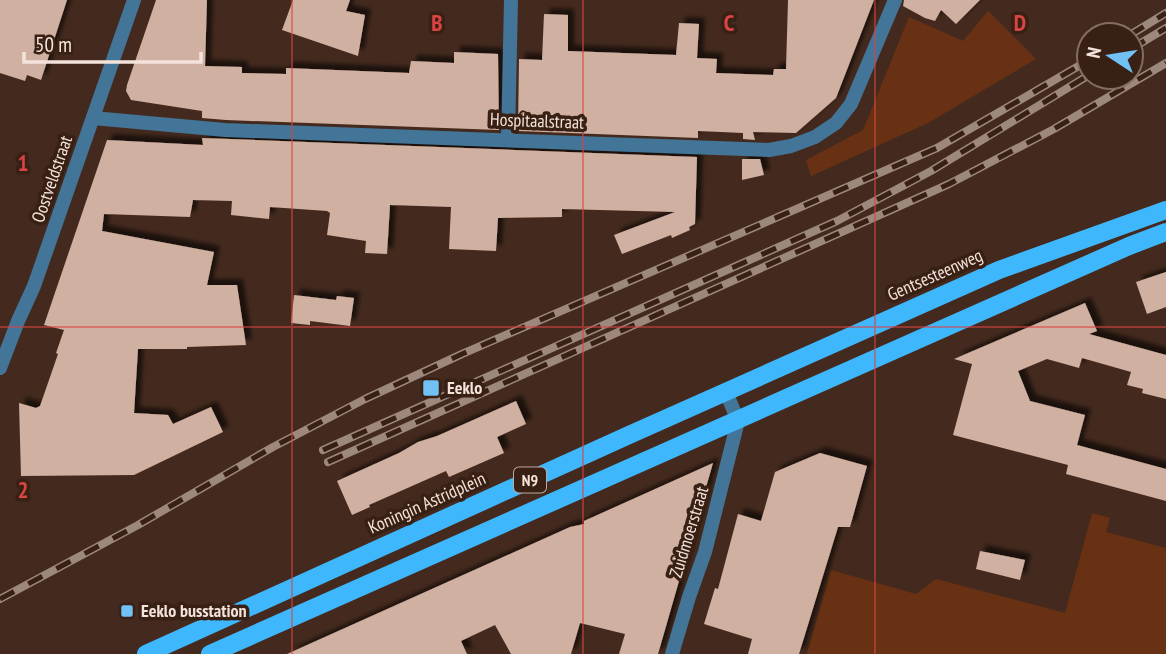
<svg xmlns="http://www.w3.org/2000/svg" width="1166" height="654" viewBox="0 0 1166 654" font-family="'PT Sans Narrow',sans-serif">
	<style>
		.green { fill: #683113 }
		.building { fill: #d0b0a1; filter: url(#shadow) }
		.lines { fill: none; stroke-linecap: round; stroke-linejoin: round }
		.minor { stroke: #427597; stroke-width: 14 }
		.tertiary { stroke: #427597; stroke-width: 14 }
		.primary { stroke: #3fb7fd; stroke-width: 18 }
		.rail-casing { stroke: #9d887e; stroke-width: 8 }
		.rail { stroke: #392014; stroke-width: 5; stroke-dasharray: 16; stroke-linecap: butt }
		.grid { fill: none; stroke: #da4443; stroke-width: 2; stroke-opacity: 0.55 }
		.poi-dot { fill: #72c1f5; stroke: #392014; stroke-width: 2.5 }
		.labels { text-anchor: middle; stroke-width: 7; stroke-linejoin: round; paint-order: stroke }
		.shield { fill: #392014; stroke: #bca89f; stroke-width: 2 }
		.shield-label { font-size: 16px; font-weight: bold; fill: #f4e3db }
		.street-label { font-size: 18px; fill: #f4e3db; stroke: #392014 }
		.poi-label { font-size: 18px; font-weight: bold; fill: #f4e3db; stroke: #392014; text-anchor: start }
		.grid-label { font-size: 23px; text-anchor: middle; font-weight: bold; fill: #da4443; stroke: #392014; stroke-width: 7; stroke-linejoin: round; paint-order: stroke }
	</style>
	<defs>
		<filter id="shadow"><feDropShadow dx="6" dy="-6" stdDeviation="2" flood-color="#0009"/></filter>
	</defs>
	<rect width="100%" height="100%" fill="#442a1e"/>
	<path class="green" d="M988,11L1036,59L928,123L811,176L806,160L863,130L909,17L963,41Z
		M1092,513L1110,518L1106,532L1166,548V654H807L831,570L916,594L936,579L1065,613Z"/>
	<path class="building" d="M0,0H67L41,80L27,75L25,81L0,73Z
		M156,0H207L205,66L242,67V73L286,74V68L409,73L411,61L454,63V52L498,54L499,130L226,120L202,118V111L131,100L126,91L127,85Z
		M293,0H350L346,11L365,15L358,56L282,30Z
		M788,0H874L836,98L796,133L753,132L755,140L743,139V133L721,132L698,131V138L518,131L519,59L542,60L544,14L568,15V51L676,55L679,23L699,24L697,58L717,59L716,73L773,75L774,69H786Z
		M904,0H980L956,24L941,10L935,21L925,18L903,6Z
		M202,138L697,157L695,224L689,227L690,230L672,238L671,235L622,254L614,235L675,212L562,209V217L498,218L496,251L449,249L451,207L390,205L387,254L365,253L366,241L327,235L330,213L327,211L270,207L269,219L231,215L232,201L193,200L190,217L104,214L102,231L214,252L207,285H237L246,345L187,347V349H138L134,413L168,415L173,424L211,407L223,432L134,475L21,476L19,403L36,408L40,406L58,354L56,353L64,330L44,325L107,140L203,145Z
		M742,159H760L764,175L742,180Z
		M1166,272V307L1147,314L1136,282Z
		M294,295L336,300L337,296L354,298L350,326L310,321V325L291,323Z
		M1085,303L1097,331L1089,334L1166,355V399L1142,393L1143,389L1127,385L1131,372L1082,358L1079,368L1047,359L1018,371L1030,401L1085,415L1077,445L1166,469V501L1066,474L1068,465L953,435L972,364L954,359Z
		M516,401L526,424L497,437L504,453L449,477L446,471L369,505L370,507L352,515L337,481L399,453L418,442L437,436Z
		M820,453L867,466L850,527H838L799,654H748L752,639L704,624L715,588L718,589L738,514L761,521L775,472Z
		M713,463L658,654H619L625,634L580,623L571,654H511L495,625L461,641L467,654H287L570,527L584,524V521Z
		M980,551L1025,560L1020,580L976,569Z"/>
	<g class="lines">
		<path class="minor" d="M93,118L225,130L769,150L791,146L815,137L836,123L851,104L895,0
			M508,139L511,0
			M672,654L689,597L705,552L738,421L726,392"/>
		<path class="tertiary" d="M0,368L18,321L34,286L134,0"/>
		<path class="primary" d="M146,654L629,435L999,270L1166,210
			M210,654L1129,246L1166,232"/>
		<g class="rail-casing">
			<path id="rail" d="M1130,35L1166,13
				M1131,49L1166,28
				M323,450L837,221L931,171L1089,75
				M328,462L949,184L1054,129L1166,63
				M0,599L138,525L273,447L365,399L462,354L937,148L1089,60"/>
		</g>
		<use href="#rail" class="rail"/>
	</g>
	<path class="grid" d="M292,0V654M583,0V654M875,0V654M0,327H1166"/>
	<g class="poi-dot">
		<rect x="422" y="379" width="18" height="18" rx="3.5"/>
		<rect x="120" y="604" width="14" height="14" rx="3.5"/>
	</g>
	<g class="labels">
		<rect class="shield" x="514" y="467.5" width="32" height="25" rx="5"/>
		<g class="shield-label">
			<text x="530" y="486">N9</text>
		</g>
		<g class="street-label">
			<text transform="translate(537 121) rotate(2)" y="6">Hospitaalstraat</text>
			<text transform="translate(52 179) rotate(-71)" y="6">Oostveldstraat</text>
			<text transform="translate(935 275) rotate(-24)" y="6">Gentsesteenweg</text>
			<text transform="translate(427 503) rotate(-24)" y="6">Koningin Astridplein</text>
			<text transform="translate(689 532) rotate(-73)" y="6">Zuidmoerstraat</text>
		</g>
		<g class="poi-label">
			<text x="447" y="394">Eeklo</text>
			<text x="141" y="617">Eeklo busstation</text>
		</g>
	</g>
	<g class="grid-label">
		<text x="437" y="31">B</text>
		<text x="729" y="31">C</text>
		<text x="1020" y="31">D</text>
		<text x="23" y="171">1</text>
		<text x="23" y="498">2</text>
	</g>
	<g transform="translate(1110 56) rotate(282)"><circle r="33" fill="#392014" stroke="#846e64" stroke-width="2"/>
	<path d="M0-5L12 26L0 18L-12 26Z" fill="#72c1f5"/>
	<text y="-10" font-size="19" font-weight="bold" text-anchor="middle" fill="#f4e3db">N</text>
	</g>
	<path d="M24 52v10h177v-10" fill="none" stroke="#f4e3db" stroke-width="3.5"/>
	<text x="35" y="52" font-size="21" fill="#f4e3db" stroke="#392014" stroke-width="5" paint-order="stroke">50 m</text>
</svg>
